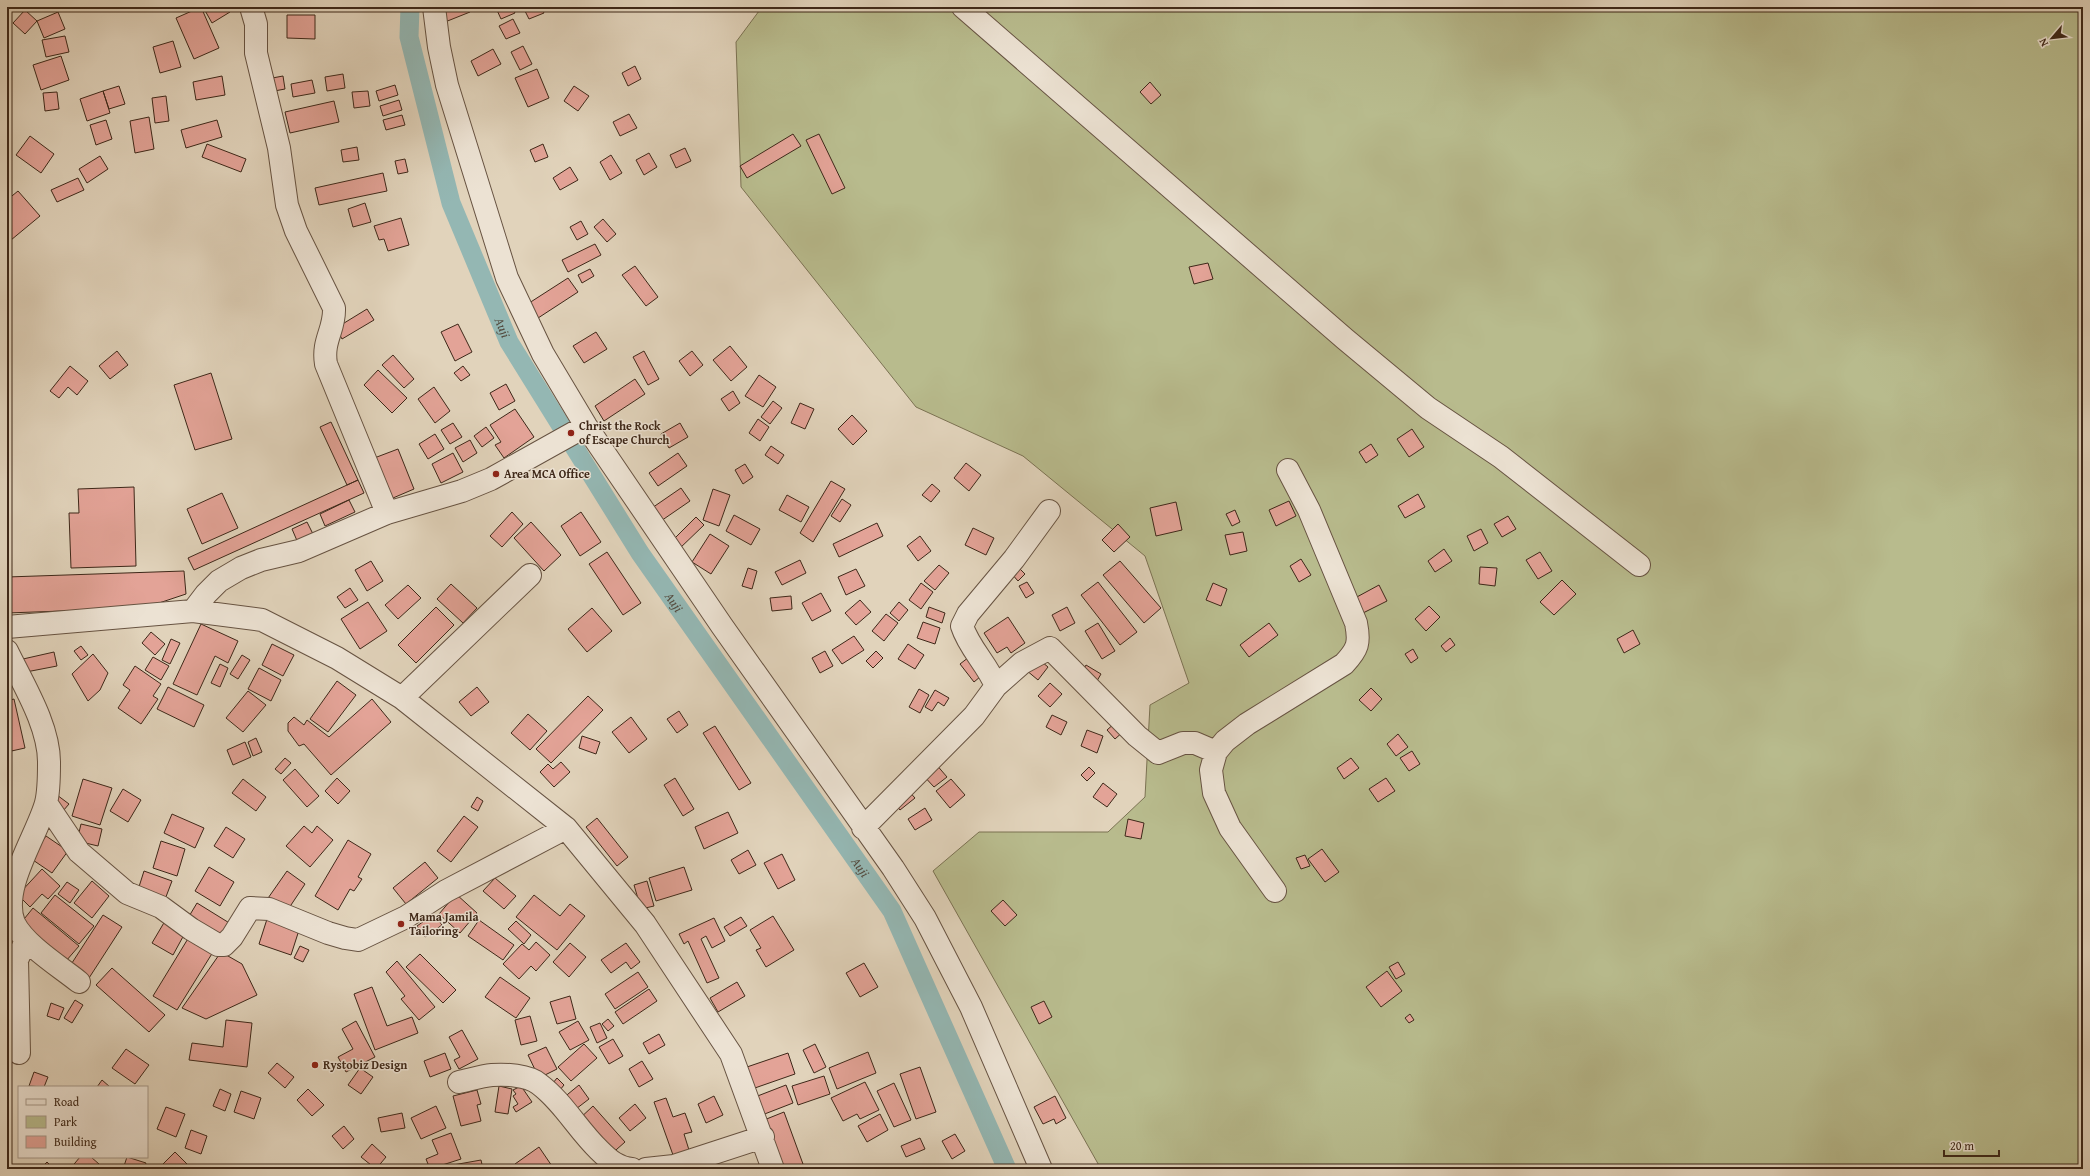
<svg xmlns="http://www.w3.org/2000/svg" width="2090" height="1176" viewBox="0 0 2090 1176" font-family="'Gentium Book Plus',serif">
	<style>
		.green { fill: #b8bb8d; stroke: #7b7253 }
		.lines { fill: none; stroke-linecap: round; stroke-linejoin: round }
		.canal { stroke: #94b7b3; stroke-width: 19 }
		.building { fill: #e3a397; stroke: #3e2819 }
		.minor-casing { stroke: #675342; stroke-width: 24 }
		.minor { stroke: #ece2d3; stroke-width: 22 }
		.poi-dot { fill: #8f2418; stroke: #ece2d3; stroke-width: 1.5 }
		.labels { text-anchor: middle; stroke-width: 3; stroke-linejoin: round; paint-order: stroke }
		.poi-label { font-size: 12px; font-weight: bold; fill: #3e2819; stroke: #ece2d3; text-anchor: start }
		.water-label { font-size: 13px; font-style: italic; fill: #544c40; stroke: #ece2d3 }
	</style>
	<rect width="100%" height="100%" fill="#e1d3bb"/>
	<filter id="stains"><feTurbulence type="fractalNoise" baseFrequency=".005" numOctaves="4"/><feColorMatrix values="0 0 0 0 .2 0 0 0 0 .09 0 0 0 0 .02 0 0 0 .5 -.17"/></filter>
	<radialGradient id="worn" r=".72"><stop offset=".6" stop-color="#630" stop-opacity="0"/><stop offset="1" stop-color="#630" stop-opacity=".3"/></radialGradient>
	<path class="green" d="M762,7H2083V1169H1101L933,871L979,832H1108L1145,797L1150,705L1189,683L1145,556L1023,456L916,407L741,187L736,42Z"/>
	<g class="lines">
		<path class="canal" id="s1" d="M410,7L409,37L451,203L509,342L640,553L892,911L1007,1169"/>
	</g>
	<path class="building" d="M201,7L219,48L194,59L176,18Z
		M203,7H227L230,12L212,23Z
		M440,7H468L470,12L445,22Z
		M512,7L515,13L501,19L496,8Z
		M523,7H541L544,13L529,19Z
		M25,10L37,21L25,34L13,23Z
		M58,12L65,29L44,38L37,21Z
		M287,15H315V39L287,38Z
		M513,19L520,33L506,39L499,26Z
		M65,36L69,52L46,57L42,40Z
		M173,41L181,67L160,73L153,47Z
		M523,46L532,64L520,70L511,52Z
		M493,49L501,64L478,76L471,61Z
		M61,56L69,80L41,90L33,65Z
		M635,66L641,79L628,86L622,73Z
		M537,69L549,98L528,107L515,78Z
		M343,74L345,88L327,91L325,77Z
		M222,76L225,95L196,100L193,82Z
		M283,76L285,89L269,92L267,79Z
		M312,80L315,93L293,97L291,84Z
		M1150,82L1161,95L1151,104L1140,92Z
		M395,85L398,95L379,101L376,91Z
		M119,86L125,104L109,109L103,91Z
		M574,86L589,96L578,111L564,101Z
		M103,91L110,113L87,121L80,99Z
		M368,91L370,106L354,108L352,92Z
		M57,92L59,109L45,111L43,93Z
		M166,96L169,121L155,123L152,98Z
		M399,100L402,110L383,116L380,106Z
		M334,101L339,122L290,133L285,112Z
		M629,114L637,128L620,136L613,122Z
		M402,115L405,125L386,130L383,120Z
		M149,117L154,149L135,153L130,121Z
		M106,120L112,139L96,145L90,125Z
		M217,120L222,137L186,148L181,130Z
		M793,134L801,146L747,178L740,166Z
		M819,134L845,188L832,194L806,140Z
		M30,136L54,154L41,173L16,155Z
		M207,144L246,159L241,172L202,157Z
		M543,144L548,157L535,162L530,150Z
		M357,147L359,160L343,162L341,150Z
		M685,148L691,161L676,168L670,155Z
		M649,153L657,167L644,175L636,160Z
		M611,155L622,173L610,180L600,162Z
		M100,156L108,169L87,183L79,169Z
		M405,159L408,172L398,174L395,161Z
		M570,167L578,180L560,190L553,178Z
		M383,173L387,191L319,205L315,188Z
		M78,178L84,190L57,202L51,190Z
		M18,191L40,216L11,240L7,235V200Z
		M365,203L371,222L353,227L348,209Z
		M401,218L409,245L388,251L384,239L379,240L374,226Z
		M603,219L616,234L607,242L594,227Z
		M581,221L588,234L577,240L570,227Z
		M595,244L601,255L568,272L562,260Z
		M1208,263L1213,279L1194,284L1189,267Z
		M635,266L658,297L646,306L622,275Z
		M590,269L594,276L582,283L578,275Z
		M568,278L578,292L535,320L526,305Z
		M367,309L374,320L342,339L336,328Z
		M458,324L472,352L455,361L441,332Z
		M596,332L607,349L584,363L573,346Z
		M730,346L747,367L731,381L713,360Z
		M117,351L128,365L110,379L99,366Z
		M644,351L659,379L648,385L633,357Z
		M692,351L703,365L690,376L679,361Z
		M393,355L414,379L404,388L382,365Z
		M70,366L88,381L77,395L68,387L59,398L50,391Z
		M463,366L470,375L461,381L454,373Z
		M378,370L407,398L392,413L364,385Z
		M211,373L232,439L195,450L174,385Z
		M759,375L776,387L763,407L745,396Z
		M635,379L645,394L604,421L595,406Z
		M506,384L515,401L499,410L490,393Z
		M434,387L450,411L435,423L418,399Z
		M733,391L740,403L729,411L721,399Z
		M773,401L782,408L770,424L761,417Z
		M800,403L814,409L805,429L791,423Z
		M515,409L534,437L504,458L495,445L501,442L490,425Z
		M852,415L867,431L853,445L838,429Z
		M758,419L769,427L760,441L749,433Z
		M331,422L358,480L347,485L320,427Z
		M453,423L462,437L450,444L441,430Z
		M680,423L688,437L669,448L661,434Z
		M486,427L494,438L482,447L474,436Z
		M1412,429L1424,447L1409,457L1397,439Z
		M435,434L444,449L428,459L419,444Z
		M470,440L477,453L463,462L455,448Z
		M1371,444L1378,455L1366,463L1359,452Z
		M771,446L784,455L778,464L765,455Z
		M398,449L414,489L386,501L369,460Z
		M453,453L463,472L441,483L432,464Z
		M678,453L687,466L658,486L649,473Z
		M966,463L981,475L969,491L954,478Z
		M745,464L753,477L743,484L735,470Z
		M358,480L364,493L194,570L188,558Z
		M831,481L845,489L813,542L800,533Z
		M932,484L940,491L931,502L922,495Z
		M134,487L136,566L71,568L69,513H79L78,489Z
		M681,488L690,501L658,523L649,510Z
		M713,489L730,495L719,526L703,520Z
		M222,493L238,528L202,544L187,509Z
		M1418,494L1425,507L1405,518L1398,506Z
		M787,495L809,507L801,522L779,510Z
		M842,499L851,505L840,522L831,516Z
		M349,500L355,512L325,526L320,514Z
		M1289,501L1296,516L1276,526L1269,510Z
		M1176,502L1182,530L1156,536L1150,508Z
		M1235,510L1240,522L1232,526L1226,514Z
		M512,512L523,524L502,547L490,536Z
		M581,512L601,542L580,556L561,526Z
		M734,515L760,529L751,545L726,531Z
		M1508,516L1516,529L1502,537L1494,524Z
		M696,517L704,525L678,550L671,542Z
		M307,522L314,536L298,543L292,529Z
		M531,522L561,555L544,571L514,538Z
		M877,523L883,536L839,557L833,544Z
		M1118,524L1130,537L1114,552L1102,540Z
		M973,528L994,538L986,555L965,545Z
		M1481,529L1488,543L1474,551L1467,536Z
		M1243,532L1247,551L1230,555L1225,535Z
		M710,534L729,546L711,574L692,562Z
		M920,536L931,551L918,561L907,546Z
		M1444,549L1452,561L1435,572L1428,561Z
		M607,552L641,603L623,615L589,564Z
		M1540,552L1552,571L1538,579L1526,560Z
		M1301,559L1311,575L1299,582L1290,566Z
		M800,560L806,573L782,585L775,572Z
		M371,561L383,581L367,591L355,570Z
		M1120,561L1161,608L1144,623L1103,575Z
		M939,565L949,573L935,590L924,581Z
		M1018,567L1025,574L1018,581L1011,573Z
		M1480,567L1497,568L1495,586L1479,584Z
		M748,568L757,571L752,589L742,586Z
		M856,569L865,586L846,595L838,577Z
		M184,571L186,594L144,608L7,613V577Z
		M1562,580L1576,594L1554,615L1540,602Z
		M1027,582L1034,593L1026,598L1019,586Z
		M1098,582L1137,632L1120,645L1081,595Z
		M921,583L933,592L921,609L909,600Z
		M1213,583L1227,589L1221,606L1206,600Z
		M451,584L477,608L463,623L437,599Z
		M408,585L421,598L398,619L385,605Z
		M1379,585L1387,601L1363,613L1355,598Z
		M350,588L358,600L345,608L337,597Z
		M821,593L831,611L812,621L802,603Z
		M791,596L792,609L772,611L770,598Z
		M860,600L871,612L856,625L845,613Z
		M368,602L387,631L360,649L341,619Z
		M899,602L908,610L899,621L890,613Z
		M1429,606L1440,617L1426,631L1415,619Z
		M436,607L454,625L416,663L398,645Z
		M929,607L945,613L942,623L926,617Z
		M1067,607L1075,623L1060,631L1052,615Z
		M592,608L612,631L587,652L568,629Z
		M886,614L898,623L884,641L872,631Z
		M1008,617L1025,643L1011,653L1007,647L997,653L984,633Z
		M923,622L940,628L935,644L917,638Z
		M1098,623L1115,651L1102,659L1085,631Z
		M1269,623L1278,635L1249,657L1240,645Z
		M201,624L238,641L228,663L215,656L197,695L173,684Z
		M1633,630L1640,644L1624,653L1617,639Z
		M151,632L165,644L155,655L142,643Z
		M854,636L864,650L842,664L832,650Z
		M1450,638L1455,645L1446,652L1441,646Z
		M171,639L180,643L170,664L162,660Z
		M272,644L294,655L283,676L262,665Z
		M908,644L924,655L915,669L898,659Z
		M81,646L88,655L81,660L74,651Z
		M1413,649L1418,658L1411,663L1405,654Z
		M825,651L833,666L820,673L812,658Z
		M876,651L883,658L873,668L866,661Z
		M54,652L57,666L26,672L23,659Z
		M93,654L108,673L100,690L88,701L72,674Z
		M973,654L987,671L974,682L960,664Z
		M242,655L250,660L238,679L230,674Z
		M153,657L169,666L161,680L145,670Z
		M1036,657L1048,667L1038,680L1026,670Z
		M220,664L228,668L220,687L211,683Z
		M1086,665L1101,674L1094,686L1079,677Z
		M135,666L161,684L153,696L158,699L141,724L118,708L130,690L123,685Z
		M259,668L281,680L271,701L248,689Z
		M337,681L356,695L328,732L310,719Z
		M1050,683L1062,694L1050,707L1038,696Z
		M168,687L204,705L194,727L157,709Z
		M477,687L489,702L471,716L459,702Z
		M1371,688L1382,699L1371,711L1359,700Z
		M919,689L929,695L920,713L909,707Z
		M935,690L949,698L944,706L938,702L932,711L925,707Z
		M248,691L266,705L243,732L226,718Z
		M588,696L603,710L551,763L536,749Z
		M14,699L25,748L7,752V701Z
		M372,699L391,722L331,775L304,744L299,746L288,731V723L294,717L304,725L307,720L329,737Z
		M679,711L688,725L677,733L667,719Z
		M528,714L547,731L530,750L511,733Z
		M1052,715L1067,722L1061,735L1046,727Z
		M631,717L647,739L629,753L612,732Z
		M1116,722L1124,731L1115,739L1107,730Z
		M715,726L751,783L739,790L703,733Z
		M1087,730L1103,736L1097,753L1081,746Z
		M1398,734L1408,747L1396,756L1387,744Z
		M582,736L600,742L596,754L579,748Z
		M256,738L262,752L253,756L248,742Z
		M245,742L251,757L233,765L227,750Z
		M1412,751L1420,764L1409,771L1400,758Z
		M285,758L291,763L281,774L275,769Z
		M1351,758L1359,768L1344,779L1337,768Z
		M561,762L570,772L554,787L540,772L548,764L553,769Z
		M935,763L947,777L934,787L922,774Z
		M1089,767L1095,773L1087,781L1081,775Z
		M295,769L319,796L307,807L283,780Z
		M337,778L350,791L338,804L325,791Z
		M675,778L694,809L683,816L664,785Z
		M1386,778L1395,791L1378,802L1369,789Z
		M83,779L112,788L100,825L72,816Z
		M243,779L266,797L256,811L232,793Z
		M951,779L965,795L950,808L936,791Z
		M1103,783L1117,794L1107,807L1093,797Z
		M906,788L915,798L900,810L892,800Z
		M123,789L141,800L128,822L110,811Z
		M53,792L69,804L63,811Z
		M477,797L483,801L478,811L471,807Z
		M925,808L932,820L915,830L908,819Z
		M728,812L738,833L704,849L695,827Z
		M172,814L204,828L195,848L164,833Z
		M464,816L478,827L451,862L437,851Z
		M597,818L628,857L617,866L586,827Z
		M1128,819L1144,823L1141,839L1125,836Z
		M81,824L102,829L98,846L77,841Z
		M304,826L312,833L317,826L333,840L310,867L286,846Z
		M226,827L245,839L233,858L214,846Z
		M46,836L68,851L52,873L30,858Z
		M348,840L371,854L358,877L362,879L354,891L350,889L338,910L315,896Z
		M161,841L185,849L177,876L153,868Z
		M1322,849L1339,872L1325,882L1308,859Z
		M748,850L756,865L739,874L731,860Z
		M782,854L795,880L778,889L764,863Z
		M1305,855L1310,866L1301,869L1296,858Z
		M425,862L438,878L406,904L393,888Z
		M209,867L234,882L220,906L195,891Z
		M684,867L692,890L656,901L649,878Z
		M42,869L60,886L48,899L42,894L30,907L18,895Z
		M144,871L172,881L164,902L137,893Z
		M287,871L305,884L285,914L266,901Z
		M495,878L516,896L504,909L483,891Z
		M92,881L109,896L92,918L74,903Z
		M647,881L654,906L641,909L634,885Z
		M67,882L79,890L70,903L58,894Z
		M456,894L477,913L460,933L439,914Z
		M55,895L94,926L79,944L41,913Z
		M534,895L560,916L570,904L585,916L557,950L516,917Z
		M1003,900L1017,915L1005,926L991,911Z
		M197,903L231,924L219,944L185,923Z
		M33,908L79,946L66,961L20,924Z
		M434,914L442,925L425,937L417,926Z
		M103,915L122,927L89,978L70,966Z
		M268,916L300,927L291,955L259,944Z
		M773,916L794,950L766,967L756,950L761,948L750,930Z
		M741,917L747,926L730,936L724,927Z
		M714,918L725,941L712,948L706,936L701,939L719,978L707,983L688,941L684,944L679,934Z
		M479,920L514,945L503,960L468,936Z
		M165,921L185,933L173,955L152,943Z
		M516,921L531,935L524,944L508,929Z
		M189,937L213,952L177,1010L153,996Z
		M536,942L550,955L536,971L531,966L519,979L503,964L522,944L529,950Z
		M570,943L586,957L569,977L553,962Z
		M626,943L640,962L631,969L626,962L611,973L601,960Z
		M300,946L309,950L303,962L294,958Z
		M221,952L242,964L257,995L206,1019L182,1008Z
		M420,954L456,990L443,1003L406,967Z
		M397,961L435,1007L419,1020L401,999L405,996L386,972Z
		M1398,962L1405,974L1396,979L1389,967Z
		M864,963L878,987L860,997L846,973Z
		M112,968L165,1015L149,1032L96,985Z
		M1387,971L1402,991L1381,1007L1366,987Z
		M638,972L648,987L615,1009L605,994Z
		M500,977L530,998L516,1018L485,997Z
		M737,982L745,996L718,1012L710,998Z
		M372,987L387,1026L412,1017L418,1033L375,1050L354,994Z
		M649,989L657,1001L623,1024L615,1012Z
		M570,996L576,1019L557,1024L550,1002Z
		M75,1000L83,1005L72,1023L64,1018Z
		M1044,1001L1052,1017L1039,1024L1031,1007Z
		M51,1003L64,1008L59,1020L47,1016Z
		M1410,1014L1414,1020L1409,1023L1405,1018Z
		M530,1016L537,1041L521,1045L515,1020Z
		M608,1019L614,1026L608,1031L602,1024Z
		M226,1020L252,1023L247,1067L189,1060L192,1043L223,1047Z
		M356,1021L375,1057L346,1072L338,1057L353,1049L342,1029Z
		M578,1021L589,1040L570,1050L559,1032Z
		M600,1023L607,1038L597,1043L590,1027Z
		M462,1030L478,1059L459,1069L454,1060L460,1057L449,1037Z
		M659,1034L665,1045L649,1054L643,1043Z
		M613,1039L623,1056L609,1064L599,1047Z
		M584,1044L597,1058L571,1081L558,1067Z
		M815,1044L826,1067L814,1073L803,1050Z
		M546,1047L557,1069L539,1078L528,1055Z
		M126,1049L149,1065L135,1084L112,1068Z
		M868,1052L876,1073L837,1089L829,1068Z
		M445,1053L451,1069L430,1077L424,1061Z
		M788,1053L795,1074L752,1089L744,1068Z
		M642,1061L653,1079L639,1087L629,1069Z
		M277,1063L294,1077L285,1088L268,1073Z
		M920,1067L936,1112L916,1119L900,1074Z
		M360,1068L373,1077L361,1094L348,1085Z
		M7,1069L11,1070L8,1095H7Z
		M34,1072L48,1077L44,1087L29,1086Z
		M824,1076L830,1094L798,1105L792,1086Z
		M557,1078L564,1085L556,1095L549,1088Z
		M102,1080L110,1087H97Z
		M865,1082L879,1110L860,1119L857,1114L843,1121L831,1098Z
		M894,1083L911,1120L894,1127L877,1091Z
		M579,1085L589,1099L572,1112L562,1099Z
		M786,1085L793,1103L762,1115L755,1097Z
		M499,1086L512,1089L508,1114L495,1112Z
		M521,1086L532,1102L516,1112L513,1107L518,1104L513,1096L516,1094L513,1090Z
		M220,1089L231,1094L225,1111L213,1106Z
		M308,1089L324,1105L312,1116L297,1100Z
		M477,1090L481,1104L477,1105L481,1121L461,1126L453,1096Z
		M241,1091L261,1098L254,1119L234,1112Z
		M714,1096L723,1115L706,1123L698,1104Z
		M1055,1096L1066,1118L1056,1124L1054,1119L1043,1124L1034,1107Z
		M666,1098L673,1117L685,1113L692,1132L684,1134L689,1150L673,1155L654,1102Z
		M635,1104L646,1118L630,1131L619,1118Z
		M436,1106L446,1128L421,1139L411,1118Z
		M593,1106L625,1142L608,1157L577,1121Z
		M166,1107L185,1114L176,1137L157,1129Z
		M784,1112L803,1164L791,1169H782L764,1120Z
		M402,1113L405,1128L381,1132L378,1118Z
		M880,1114L888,1130L867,1142L858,1126Z
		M344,1126L354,1139L343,1149L332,1136Z
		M191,1130L207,1136L201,1154L185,1148Z
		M451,1133L461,1159L430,1169L426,1159L438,1154L432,1140Z
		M955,1134L965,1151L952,1159L942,1141Z
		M920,1138L925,1149L906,1157L901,1146Z
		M372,1144L386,1157L376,1169L361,1157Z
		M539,1147L554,1169H518L515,1164Z
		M175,1152L189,1166L187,1169H169L163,1164Z
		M80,1157H91L99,1164L95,1169H70Z
		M127,1157L146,1163L144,1169H123Z
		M481,1160L483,1169H454L453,1165Z
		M47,1162L54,1169H40Z"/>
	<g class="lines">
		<g class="minor-casing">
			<path id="minor" d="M251,7L256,24V53L279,148L287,205L296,231L334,308C335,330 322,340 326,364L387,513
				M434,7L439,47L447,85L507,278L543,354L586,426L722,626L893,868L925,918L971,1007L1041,1169
				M963,7L1345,339L1428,408L1501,457L1639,565
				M193,611L206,594L219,581L241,568L261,560L299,551L387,513L462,491L491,479L586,426
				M7,627L193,611L262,620L337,658L402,698L566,828L645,924L731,1054L773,1169
				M7,651C23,684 50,727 49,764C49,776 49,791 46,803C37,836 0,888 14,923C25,945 59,966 79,982
				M996,686C987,664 969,648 962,626L968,614L1014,559L1049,511
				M402,698L530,575
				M46,803L79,852L127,893L161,907L191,929L218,945H224L232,937L250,908L269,909L328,933L345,938L358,940L406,917L446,891L566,828
				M863,828L974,716L996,686L1022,663L1050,648L1137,736L1158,753L1183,743H1195L1216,752
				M1275,891L1230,828L1214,793L1211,770L1216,752L1225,741L1247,724L1344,664C1358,649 1360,643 1356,623L1309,510L1288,470
				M19,1053L17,960L26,940
				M459,1082C469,1080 481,1076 492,1075C505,1074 528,1075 539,1084C563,1102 578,1130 599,1150C609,1160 618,1168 632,1169
				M646,1169L674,1166L763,1137"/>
		</g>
		<use href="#minor" class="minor"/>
	</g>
	<g class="poi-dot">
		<circle cx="571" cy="433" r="4"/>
		<circle cx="496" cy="474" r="4"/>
		<circle cx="401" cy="924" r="4"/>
		<circle cx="315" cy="1065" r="4"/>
	</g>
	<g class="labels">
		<g class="poi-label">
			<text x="579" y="430">Christ the Rock<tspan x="579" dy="14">of Escape Church</tspan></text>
			<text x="504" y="478">Area MCA Office</text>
			<text x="409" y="921">Mama Jamila<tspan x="409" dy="14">Tailoring</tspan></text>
			<text x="323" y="1069">Rystobiz Design</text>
		</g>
		<g class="water-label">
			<text dy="5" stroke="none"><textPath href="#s1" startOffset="336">Auji</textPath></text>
			<text dy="5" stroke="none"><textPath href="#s1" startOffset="660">Auji</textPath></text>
			<text dy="5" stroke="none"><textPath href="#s1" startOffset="984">Auji</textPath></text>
		</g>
	</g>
	<rect width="2090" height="1176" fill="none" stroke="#e1d3bb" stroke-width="24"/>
	<rect x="8" y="8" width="2074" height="1160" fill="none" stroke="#3e2819" stroke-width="2"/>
	<rect x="12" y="12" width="2066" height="1152" fill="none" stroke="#3e2819"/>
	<rect x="18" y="1086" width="130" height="72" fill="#ece2d3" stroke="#a69889"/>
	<rect x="26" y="1099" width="20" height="6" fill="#ece2d3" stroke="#a69889"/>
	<text x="54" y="1106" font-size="12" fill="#3e2819">Road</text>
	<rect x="26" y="1116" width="20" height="12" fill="#b8bb8d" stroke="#a69889"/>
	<text x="54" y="1126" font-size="12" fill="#3e2819">Park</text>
	<rect x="26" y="1136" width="20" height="12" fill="#e3a397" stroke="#a69889"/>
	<text x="54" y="1146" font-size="12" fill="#3e2819">Building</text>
	<g transform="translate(2052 38) rotate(242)" stroke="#ece2d3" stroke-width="3" paint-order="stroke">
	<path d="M0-3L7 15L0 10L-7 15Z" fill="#3e2819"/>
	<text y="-6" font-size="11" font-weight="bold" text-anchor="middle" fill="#3e2819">N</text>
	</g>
	<path d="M1944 1150v6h55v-6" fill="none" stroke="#3e2819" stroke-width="2"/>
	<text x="1950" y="1150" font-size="12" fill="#3e2819" stroke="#ece2d3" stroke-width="3" paint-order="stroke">20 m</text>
	<rect width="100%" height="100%" filter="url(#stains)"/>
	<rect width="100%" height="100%" fill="url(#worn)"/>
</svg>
